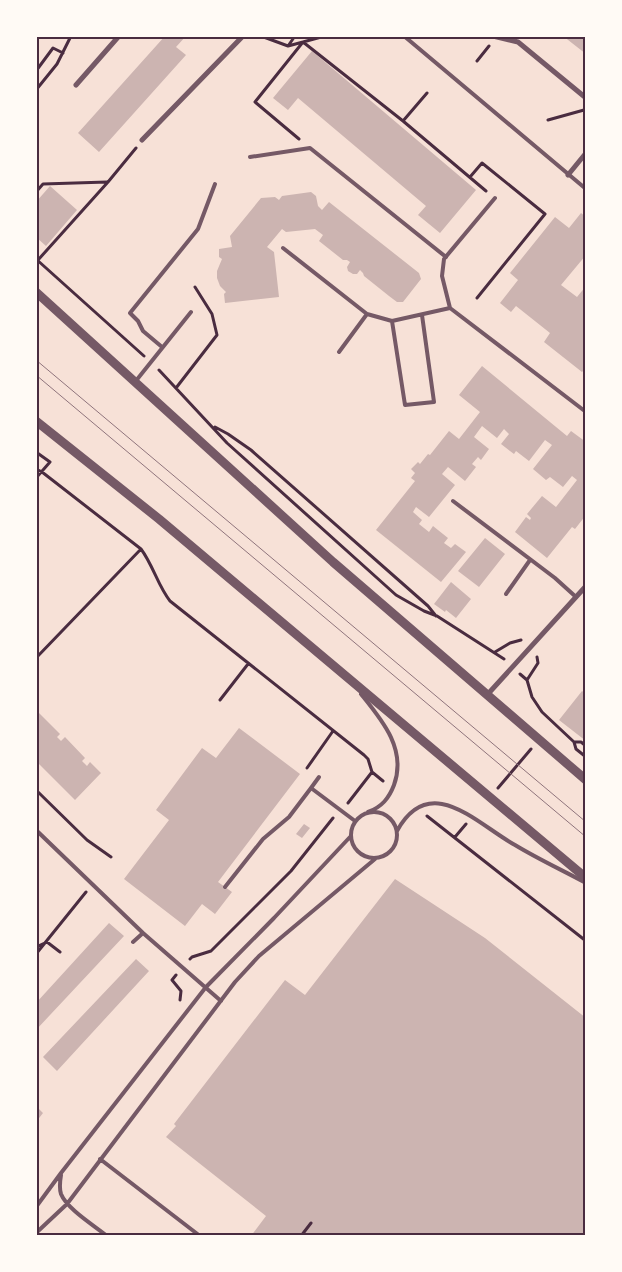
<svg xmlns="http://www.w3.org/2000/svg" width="622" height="1272" viewBox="0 0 622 1272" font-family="'Open Sans',sans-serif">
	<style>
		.building { fill: #ccb4b1 }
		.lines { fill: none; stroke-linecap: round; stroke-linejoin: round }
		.path { stroke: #4a2c40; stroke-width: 3 }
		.service { stroke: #755966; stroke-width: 4 }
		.minor { stroke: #755966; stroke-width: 5 }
		.tertiary { stroke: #755966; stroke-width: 9 }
		.tram { stroke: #8f747c; stroke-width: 1 }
		.neatline { fill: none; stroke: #4a2c40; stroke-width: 2 }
	</style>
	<rect width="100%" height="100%" fill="#f7e1d7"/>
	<path class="building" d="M165,36H186L176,47L186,55L99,152L78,133Z
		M563,36H586V54Z
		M312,51L476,190L440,233L418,215L426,206L298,98L288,110L273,98Z
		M50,186L77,210L46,246L36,237V202Z
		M311,192L316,196L318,206L322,210L329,202L419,273L421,279L403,302H397L389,296L364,276L363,273L360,270L357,274H353L348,271L347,267L350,262L347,260H343L319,241L323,235L315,229L286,232L282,229L267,247L274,252L279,297L225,303L224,294L226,292L220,286L217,278V271L222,259L219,257V249L232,247L230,236L261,198L275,197L279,200L282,196Z
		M581,213L586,217V255L561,285L577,297L586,286V368L582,372L544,342L550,333L516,306L511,312L500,303L518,280L510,273L555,217L569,228Z
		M482,366L567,436L571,431L586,442V515L575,529L572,527L547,558L515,532L526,517L530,520L531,518L527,514L542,496L556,507L577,480L572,476L563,487L550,477L546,480L533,469L552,445L545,440L529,461L516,451L514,454L501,444L509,434L504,429L497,438L482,426L474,437L489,449L481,460L478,457L472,464L476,467L465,481L448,467L442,474L455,485L429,517L416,507L413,512L422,520L419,524L429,532L433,526L448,538L444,543L451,548L455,544L466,552L441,582L376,530L415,481L411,478L415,473L411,469L418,462L420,464L428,454L430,455L449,431L459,439L480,412L459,395Z
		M485,538L505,554L479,587L458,571Z
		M451,582L471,599L456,618L446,610L445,612L434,604Z
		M582,691L586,694V741L559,720Z
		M36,710L60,734L57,737L61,741L65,737L85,758L82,761L87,766L90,762L101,773L75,800L36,761Z
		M239,728L300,774L218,882L232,892L215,914L202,904L185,926L124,879L169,820L156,810L202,748L216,758Z
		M304,824L310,828L302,838L296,834Z
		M395,879L485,938L586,1018V1236H251L266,1216L166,1137L176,1126L174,1124L285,980L305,995Z
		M109,923L124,936L36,1030V1003Z
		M136,959L149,971L57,1071L43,1057Z
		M36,1106L43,1113L36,1122Z"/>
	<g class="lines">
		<path class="path" d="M261,36L288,46L303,42
			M325,36L303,42L403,121L486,191
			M288,46L295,36
			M477,61L489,46
			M36,71L53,48L63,53
			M36,90L57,64L71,36
			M548,120L584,110
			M403,121L427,93
			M299,139L255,102L303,42
			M470,177L482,163L545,214L477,298
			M36,192L43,184L107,182
			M36,259L144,356
			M38,260L108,182L136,148
			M159,370L227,443L396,595L424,611L437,616L504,659
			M176,388L217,335L212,314L195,287
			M215,427L228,434L251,450L428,606L436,616
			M36,452L50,462L36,478
			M36,469L42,472L141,549C153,565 158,586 170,601L364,755L368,759L372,772L383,781
			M495,652L510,643L521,640
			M36,658L141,549
			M520,674L527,680L532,697L542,712L574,742L576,749L586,757
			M527,680L538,663L537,657
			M220,700L248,664
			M574,742H581L586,746
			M307,768L333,731
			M498,788L531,749
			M36,790L87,840L111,857
			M348,803L372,772
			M427,816L586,941
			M455,837L466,824
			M36,947L47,942L60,952
			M36,954L86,892
			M190,959L192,957L211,951L291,871L333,818
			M176,975L172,980L181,991L180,1000
			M301,1236L311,1223"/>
		<path class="service" d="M404,36L586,189
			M250,157L310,148L446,257
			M495,198L444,259L442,276L450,308L586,412
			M283,248L367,314L392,321L450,308
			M392,321L405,405L434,402L422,315
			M162,347L143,331L138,321L130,313L198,229L215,184
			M339,352L367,314
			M135,382L191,312
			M453,501L555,578L576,597
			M506,594L530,560
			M361,694C382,720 407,749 394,785C389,798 382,807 368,812
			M319,777L311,788L355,821
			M351 835a23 23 0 1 1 46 0a23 23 0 1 1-46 0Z
			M36,830L143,933L221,1001
			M397,831C430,771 477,824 515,845C538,859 562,870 586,883
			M225,887L263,839L289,817L311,788
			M133,942L143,933
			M100,1159L200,1236
			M61,1175C60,1181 59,1188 61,1194C67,1209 95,1226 107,1236
			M36,1207L61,1173L206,987L274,918L350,837
			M36,1233L67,1204L235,982L259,956L375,859"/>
		<path class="minor" d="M493,36L518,42L586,98
			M76,85L119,36
			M142,140L243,36
			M568,175L586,153
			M487,695L586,586"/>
		<path class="tertiary" d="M36,292L333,562L586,780
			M36,421L159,519L586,878"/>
		<path class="tram" d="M36,360L586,822
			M36,375L586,837"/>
	</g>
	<rect width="622" height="1272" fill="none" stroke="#fffaf5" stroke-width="75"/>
	<rect x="38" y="38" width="546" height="1196" class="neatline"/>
</svg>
